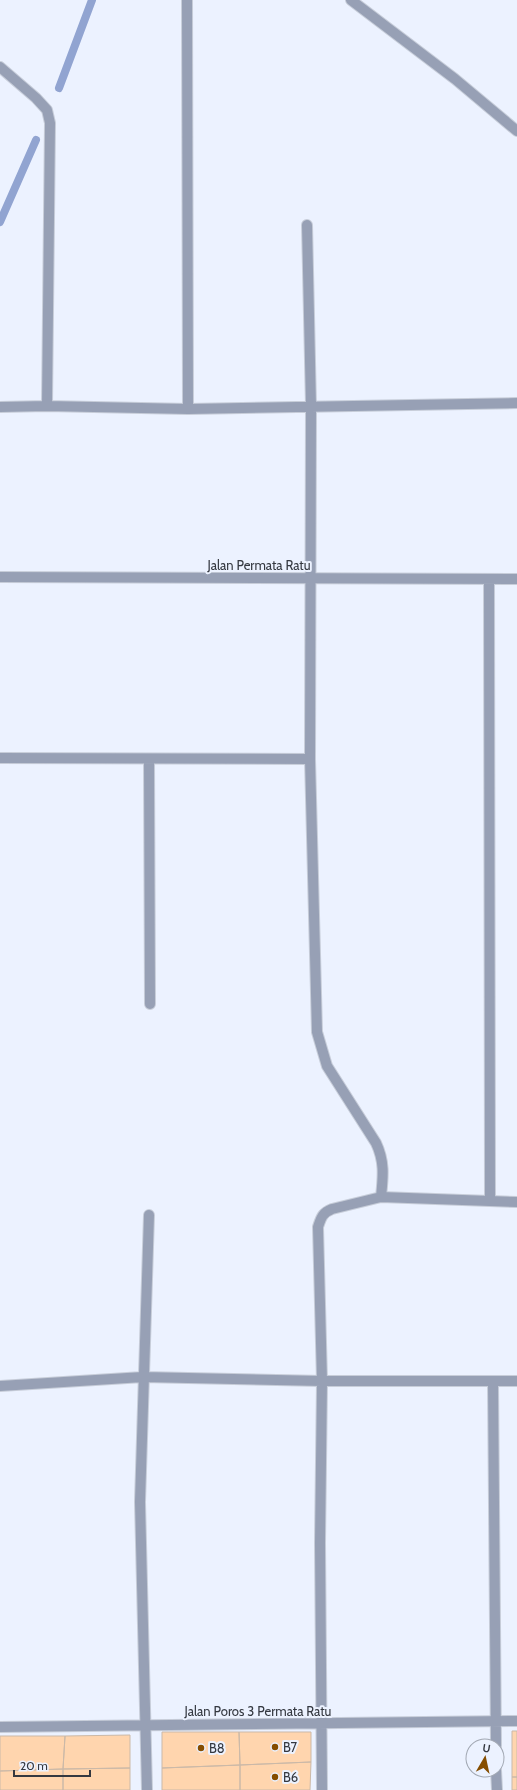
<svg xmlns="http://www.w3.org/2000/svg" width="517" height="1790" viewBox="0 0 517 1790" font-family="Cabin,sans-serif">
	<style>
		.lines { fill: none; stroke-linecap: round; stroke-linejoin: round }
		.stream { stroke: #91a4d1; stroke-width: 8 }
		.building { fill: #ffd5ae; stroke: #cbb9a8 }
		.street-casing { stroke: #c7cdd9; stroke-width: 12 }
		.street { stroke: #97a0b5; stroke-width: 10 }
		.poi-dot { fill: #854d00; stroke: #ecf2ff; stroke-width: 1.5 }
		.labels { text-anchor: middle; stroke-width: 4; stroke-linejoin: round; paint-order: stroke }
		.street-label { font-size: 13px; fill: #343840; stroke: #ecf2ff }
		.poi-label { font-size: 13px; fill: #343840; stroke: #ecf2ff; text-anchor: start }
	</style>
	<rect width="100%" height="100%" fill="#ecf2ff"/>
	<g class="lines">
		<path class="stream" d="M59,88L92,0
			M0,222L36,140"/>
	</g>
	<path class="building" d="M512,1731H517V1777H512Z
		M162,1732H239L240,1765L162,1768Z
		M239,1732H311V1762L240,1765Z
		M130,1735V1768L63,1769L65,1736Z
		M0,1736H65L63,1769L0,1771Z
		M311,1762L310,1790H240V1765Z
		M240,1765V1790H162V1768Z
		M130,1768V1790H63V1769Z
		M63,1769V1790H0V1771Z
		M512,1777H517V1790H512Z"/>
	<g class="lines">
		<g class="street-casing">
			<path id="street" d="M187,0L188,409
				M351,0L455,79L517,131
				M0,67L36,98L47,110L50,123L47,406
				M307,225L311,406L310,759L317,1032L327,1066L376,1143C385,1162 383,1177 381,1197
				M0,407L47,406L188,409L517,403
				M0,577L517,579
				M489,579L490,1201
				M0,758L310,759
				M149,760L150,1004
				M493,1382L496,1746
				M0,1386L143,1377L322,1381H517
				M0,1727L517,1721
				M496,1770L497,1790
				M147,1790L140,1502L149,1215
				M322,1790L320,1543L322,1381L318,1227C321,1218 322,1213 332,1209L381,1197L517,1202"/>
		</g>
		<use href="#street" class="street"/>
	</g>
	<g class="poi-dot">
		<circle cx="275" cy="1747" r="4"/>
		<circle cx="201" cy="1748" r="4"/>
		<circle cx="275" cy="1777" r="4"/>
	</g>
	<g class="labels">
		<g class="street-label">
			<text x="259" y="570">Jalan Permata Ratu</text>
			<text x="258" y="1716">Jalan Poros 3 Permata Ratu</text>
		</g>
		<g class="poi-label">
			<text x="283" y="1752">B7</text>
			<text x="209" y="1753">B8</text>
			<text x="283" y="1782">B6</text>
		</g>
	</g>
	<g transform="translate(485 1758) rotate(9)"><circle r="19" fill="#ecf2ff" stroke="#a2a8b3"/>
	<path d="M0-3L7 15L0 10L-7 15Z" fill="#854d00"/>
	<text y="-6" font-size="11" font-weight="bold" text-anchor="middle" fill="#343840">U</text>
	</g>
	<path d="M14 1770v6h76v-6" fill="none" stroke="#343840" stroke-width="2"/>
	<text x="20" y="1770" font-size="12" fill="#343840" stroke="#ecf2ff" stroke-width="3" paint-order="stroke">20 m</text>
</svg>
